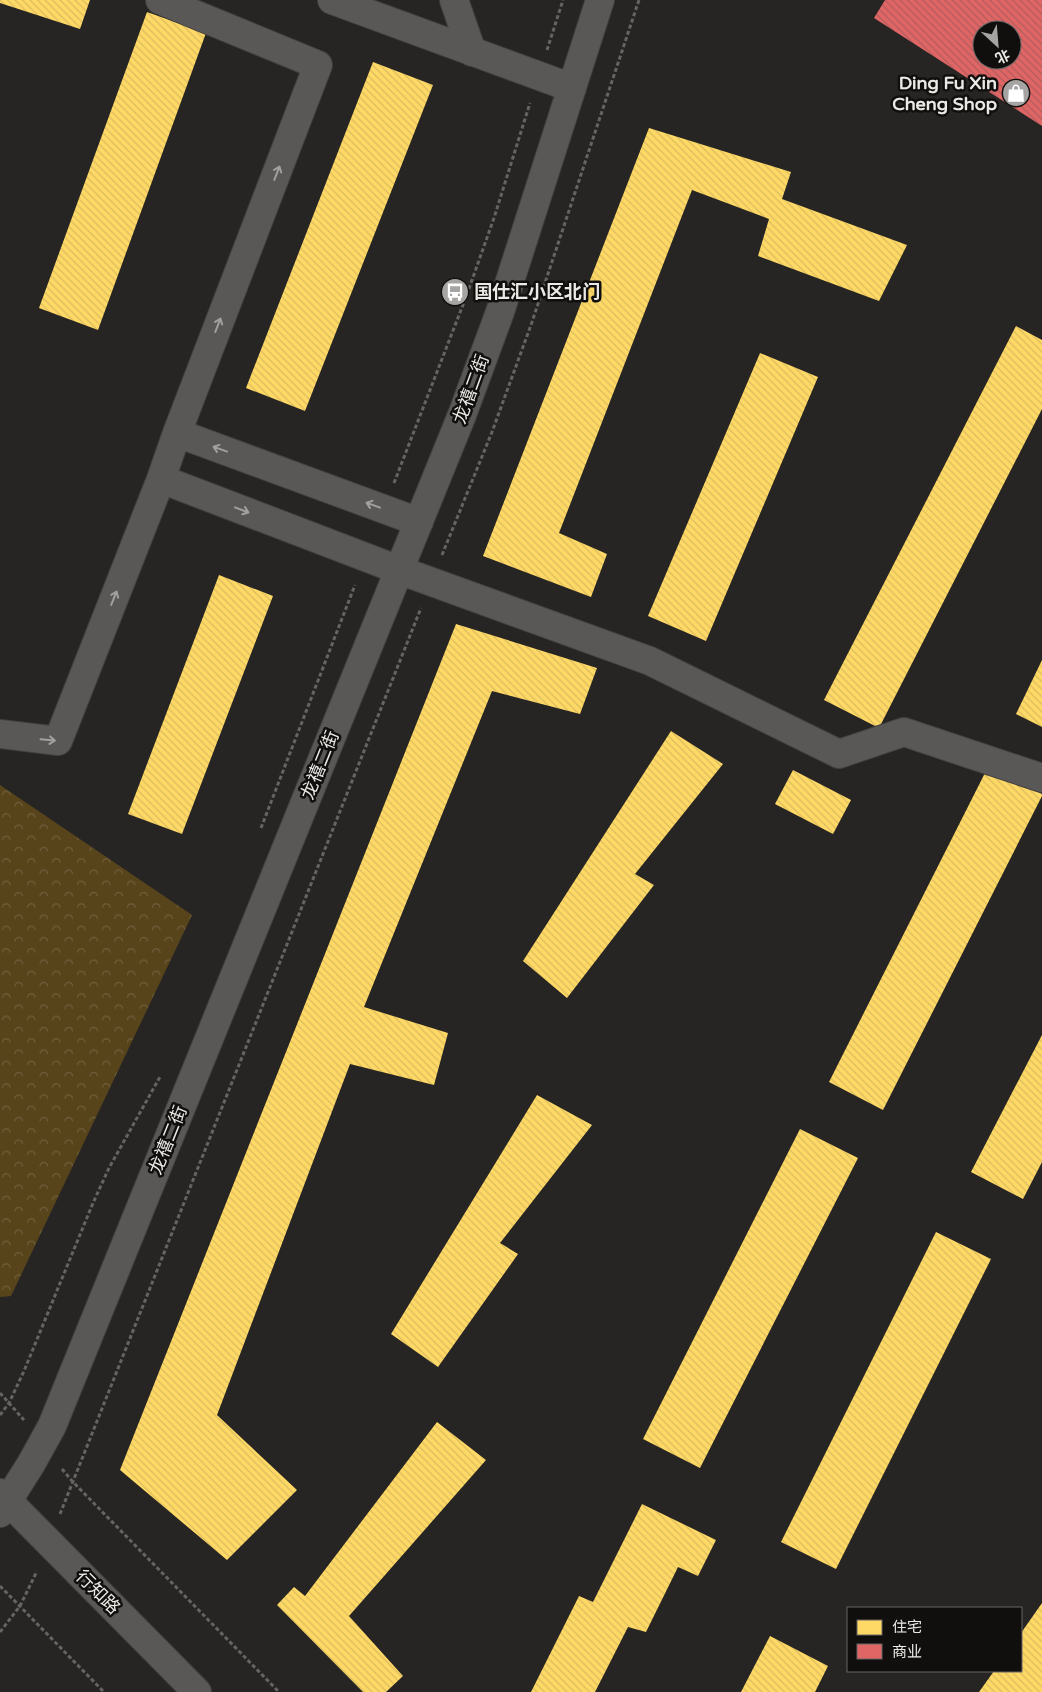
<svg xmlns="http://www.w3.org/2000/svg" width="1042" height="1692" viewBox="0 0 1042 1692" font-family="'Varela Round','Noto Sans SC',sans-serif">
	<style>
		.park { fill: url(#park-crowns) }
		.homes { fill: url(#homes-back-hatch) }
		.shops { fill: url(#shops-back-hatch); fill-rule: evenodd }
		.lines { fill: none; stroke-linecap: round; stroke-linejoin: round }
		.minor-casing { stroke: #42403f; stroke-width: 30 }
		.path { stroke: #646463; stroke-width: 3; stroke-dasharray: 4 2.5; stroke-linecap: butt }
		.minor { stroke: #595857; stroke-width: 28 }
		.oneway { stroke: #a2a09e }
		.labels { text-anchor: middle; stroke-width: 5; stroke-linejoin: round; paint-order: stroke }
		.poi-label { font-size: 18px; font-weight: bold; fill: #ebe9e6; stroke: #110f0d; text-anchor: end }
		.street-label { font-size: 18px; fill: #ebe9e6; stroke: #110f0d }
	</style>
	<defs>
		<pattern id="park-crowns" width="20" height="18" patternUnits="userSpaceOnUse" patternTransform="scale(1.25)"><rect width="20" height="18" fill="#58441b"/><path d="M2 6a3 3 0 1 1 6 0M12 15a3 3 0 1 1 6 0" fill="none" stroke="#705f3c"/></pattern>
		<pattern id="homes-back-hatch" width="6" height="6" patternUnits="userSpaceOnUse" patternTransform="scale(1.25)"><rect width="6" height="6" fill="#ffd966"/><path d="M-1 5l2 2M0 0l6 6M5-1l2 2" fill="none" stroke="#dabc5f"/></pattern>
		<pattern id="shops-back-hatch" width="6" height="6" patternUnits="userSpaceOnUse" patternTransform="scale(1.25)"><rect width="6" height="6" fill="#e06666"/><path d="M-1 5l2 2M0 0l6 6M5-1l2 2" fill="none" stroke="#b25c5c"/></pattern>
	</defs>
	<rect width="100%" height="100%" fill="#272523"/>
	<path class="park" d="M0,785L192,915L11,1296L0,1297Z"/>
	<path class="homes" d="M0,0H90L80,29L0,3Z
		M147,12L206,33L98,330L39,308Z
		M373,62L433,85L305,411L246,388Z
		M649,128L791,172L782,199L907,245L879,301L758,256L769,219L692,190L559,533L607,554L591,597L483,556Z
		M1016,326L1042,340V409L879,728L824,700Z
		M760,353L818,377L706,641L648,616Z
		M219,575L273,596L182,834L128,814Z
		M456,624L597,668L580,714L492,691L364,1007L448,1033L434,1085L350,1064L217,1415L297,1490L227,1560L120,1470Z
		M1042,660V727L1016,714Z
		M671,731L723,764L635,874L654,885L567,998L523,961Z
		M988,767L1042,794V796L883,1110L829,1082Z
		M793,770L851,800L833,834L775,804Z
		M1042,1035V1162L1023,1199L971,1172Z
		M537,1095L592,1125L500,1243L518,1254L438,1367L391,1334Z
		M800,1129L858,1158L700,1468L643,1439Z
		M936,1232L991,1259L836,1569L781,1542Z
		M437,1422L486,1460L349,1616L403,1676L386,1692H363L277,1605L294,1587L305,1596Z
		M642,1504L716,1540L698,1576L678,1567L646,1632L628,1627L595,1692H531L579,1596L593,1602Z
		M1042,1603V1692H979L994,1671H1021V1633Z
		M770,1636L828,1666L815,1692H741Z"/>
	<path class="shops" d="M885,0H1042V126L874,18ZM982,30H1012V60H982Z"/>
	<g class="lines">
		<g class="minor-casing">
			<path id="minor" d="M160,0L318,65L177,433L419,522
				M332,0L572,88
				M454,0L472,52
				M161,479L177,433
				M0,734L58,741L161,479L399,570L650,661L839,754L904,732L1042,778
				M0,1493L197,1692
				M0,1513L31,1464L52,1426L462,415L500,312L600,0"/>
		</g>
		<path class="path" d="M547,50L563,0
			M394,483L466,297L494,218L530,103
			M442,555L492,432L531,325L639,0
			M261,828L355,585
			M0,1393L24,1420
			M0,1415L9,1403L24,1371L93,1203L109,1168L161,1075
			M62,1469L73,1482L279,1692
			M60,1514L421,608
			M0,1586L104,1692
			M0,1632L20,1606L37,1571"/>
		<use href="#minor" class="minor"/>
	</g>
	<defs><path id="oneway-shaft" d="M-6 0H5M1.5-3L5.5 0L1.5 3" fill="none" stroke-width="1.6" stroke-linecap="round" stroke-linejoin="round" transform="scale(1.25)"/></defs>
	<g class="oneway">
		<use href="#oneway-shaft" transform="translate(277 173) rotate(-69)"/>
		<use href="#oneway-shaft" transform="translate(218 325) rotate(-69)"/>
		<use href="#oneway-shaft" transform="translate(220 449) rotate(-160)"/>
		<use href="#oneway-shaft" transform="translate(373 505) rotate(-160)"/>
		<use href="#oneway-shaft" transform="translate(242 510) rotate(21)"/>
		<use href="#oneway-shaft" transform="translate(114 598) rotate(-68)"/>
		<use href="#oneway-shaft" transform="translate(48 740) rotate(5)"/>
	</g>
	<defs>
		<g id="shop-disc" transform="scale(1.4375)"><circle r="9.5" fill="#a6a4a2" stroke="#110f0d"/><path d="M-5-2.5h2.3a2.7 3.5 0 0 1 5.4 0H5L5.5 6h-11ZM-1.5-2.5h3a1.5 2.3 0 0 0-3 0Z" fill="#fff"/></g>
		<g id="bus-disc" transform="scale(1.4375)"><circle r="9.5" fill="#a6a4a2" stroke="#110f0d"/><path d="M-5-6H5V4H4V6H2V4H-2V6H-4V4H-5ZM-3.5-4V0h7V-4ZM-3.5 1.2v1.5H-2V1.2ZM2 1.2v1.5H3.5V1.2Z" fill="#fff"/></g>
	</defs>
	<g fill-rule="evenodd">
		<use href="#shop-disc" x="1016" y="93"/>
		<use href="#bus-disc" x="455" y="292"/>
	</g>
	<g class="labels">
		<g class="poi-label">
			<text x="997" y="89">Ding Fu Xin<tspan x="997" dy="21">Cheng Shop</tspan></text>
			<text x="474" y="298" text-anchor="start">国仕汇小区北门</text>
		</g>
		<g class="street-label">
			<text transform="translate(471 389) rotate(-70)" y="6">龙禧二街</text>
			<text transform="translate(320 765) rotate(-68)" y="6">龙禧二街</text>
			<text transform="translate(168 1140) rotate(-68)" y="6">龙禧二街</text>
			<text transform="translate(98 1592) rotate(45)" y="6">行知路</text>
		</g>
	</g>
	<rect x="847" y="1607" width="175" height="65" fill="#110f0d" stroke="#686664"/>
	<rect x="857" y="1620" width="25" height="15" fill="#ffd966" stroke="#686664"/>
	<text x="892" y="1632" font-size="15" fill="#ebe9e6">住宅</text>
	<rect x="857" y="1644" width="25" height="15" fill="#e06666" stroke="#686664"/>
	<text x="892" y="1657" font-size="15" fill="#ebe9e6">商业</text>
	<g transform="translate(997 45) rotate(154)"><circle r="24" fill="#110f0d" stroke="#686664"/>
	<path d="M0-4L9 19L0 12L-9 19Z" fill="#a6a4a2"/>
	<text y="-8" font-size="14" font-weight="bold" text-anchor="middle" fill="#ebe9e6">北</text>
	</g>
</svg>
